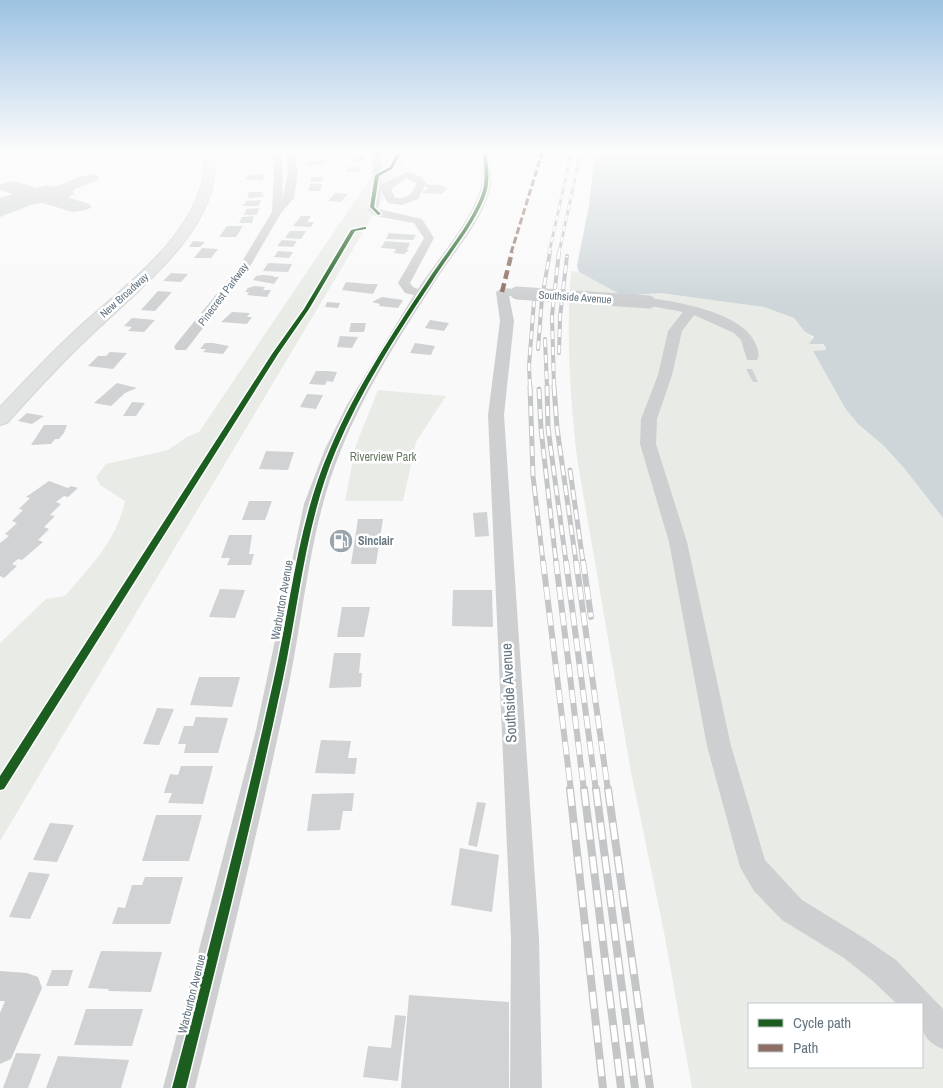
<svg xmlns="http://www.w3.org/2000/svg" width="943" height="1088" viewBox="0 0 943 1088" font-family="'Archivo Narrow',sans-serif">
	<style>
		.green { fill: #e8ebe6; fill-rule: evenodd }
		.water { fill: #ced6d9 }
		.building { fill: #d0d2d3 }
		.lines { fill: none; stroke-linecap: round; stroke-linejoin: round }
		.major-casing { stroke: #d5d6d7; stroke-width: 2 }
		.minor { fill: #cecfd0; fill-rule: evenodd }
		.major { fill: #e1e2e2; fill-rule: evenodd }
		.rail-far4-casing { stroke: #c3c5c6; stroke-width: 3 }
		.rail-far3-casing { stroke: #c3c5c6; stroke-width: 4 }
		.rail-far2-casing { stroke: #c3c5c6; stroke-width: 5 }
		.rail-far1-casing { stroke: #c3c5c6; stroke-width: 6 }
		.rail-casing { stroke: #c3c5c6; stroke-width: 8 }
		.rail-far4 { stroke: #fff; stroke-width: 2; stroke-dasharray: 5.5; stroke-linecap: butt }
		.rail-far3 { stroke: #fff; stroke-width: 2.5; stroke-dasharray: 8; stroke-linecap: butt }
		.rail-far2 { stroke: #fff; stroke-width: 3; stroke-dasharray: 10; stroke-linecap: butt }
		.rail-far1 { stroke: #fff; stroke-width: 4.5; stroke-dasharray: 13; stroke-linecap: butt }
		.rail { stroke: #fff; stroke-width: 5.5; stroke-dasharray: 17; stroke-linecap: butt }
		.minor-bridge { stroke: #cecfd0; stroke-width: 13 }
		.quiet-far1 { stroke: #8d6e63; stroke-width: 3; stroke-dasharray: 7 3; stroke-linecap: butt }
		.quiet { stroke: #8d6e63; stroke-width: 4.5; stroke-dasharray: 9 4.5; stroke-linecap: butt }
		.cycleway-casing { stroke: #fff; stroke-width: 3 }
		.cycleway { fill: #1b5e20; fill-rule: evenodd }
		.labels { text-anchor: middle; stroke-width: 5; stroke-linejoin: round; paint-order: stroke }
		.far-street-label { font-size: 11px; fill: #657683; stroke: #fff }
		.park-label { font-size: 12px; fill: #687a64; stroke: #fff }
		.poi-label { font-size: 12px; font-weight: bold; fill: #657683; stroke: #fff; text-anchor: start }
		.street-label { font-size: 12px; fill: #657683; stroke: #fff }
		.near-street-label { font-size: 15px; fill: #657683; stroke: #fff }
	</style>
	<rect width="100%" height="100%" fill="#f9f9f9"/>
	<path class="green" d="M389,150H412L0,841V643L46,599L65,596C90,567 117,540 125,501L100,485L96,477L106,464L168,450L187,437L199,432Z
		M571,271L579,272L623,296L660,293L764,307L794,318L805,332L826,348V350L813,351L845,408L858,424L884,446L904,468L943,518V1088H692L664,932L631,772L577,458C570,396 566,333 571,271ZM749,1004H922V1067H749Z
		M378,390L446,396L416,442L403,501H345L356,445Z"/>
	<path class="water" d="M595,150H943V518L904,468L884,446L858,424L845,408L813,351L826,350V348L823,344H809L814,337L805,332L794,318L764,307L660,293L623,296L579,272L577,266L589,205Z"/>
	<path class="building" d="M260,151L262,155L248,157L246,153Z
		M337,151L336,155H315L316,152Z
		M358,155H364V162H353L354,157Z
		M326,160L327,164L308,165V161Z
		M347,167H361V171L347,172Z
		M94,174L99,176L98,180L73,190L74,194L68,197L89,204L92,207L86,210L73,212L42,203L34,204L0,217V198L13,194L0,190V184L14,181L37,188L46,185L54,187L82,176Z
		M264,174L263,180H245L249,175Z
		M311,177H323V181L311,182Z
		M310,184H322L320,191H308Z
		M426,184L445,186L444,188H447L442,194L422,193L429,187H424Z
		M249,192H262L261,195L264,194L263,197L247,198Z
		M335,193L348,194L341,202L328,201Z
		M261,200L259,206H243L246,201Z
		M259,208L257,215H244L246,209Z
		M254,216L252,223H239L242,217Z
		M301,216H311L307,222H314L311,227L293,226Z
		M227,226H243L236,237H219Z
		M290,231H306L301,239L285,238Z
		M389,233L416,235L413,240L386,239Z
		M282,240L297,241L293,247L277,246Z
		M193,241L205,242L200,247H189Z
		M385,241L410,243L407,250H409L404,254L394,253L396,249L381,248Z
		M202,248L218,249L211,258H194Z
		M278,251L293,252L289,258L274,257Z
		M268,263L292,264L288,272L263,271Z
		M171,273L188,274L181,282L163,281Z
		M263,275L274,276L273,277H279L274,284L253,280L256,276Z
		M346,282L369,284H378L373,294L342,290Z
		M254,286L265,287L263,290H271L267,297L247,295L249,292H245L248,288Z
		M158,291L172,292L155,311L141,310Z
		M382,297L403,300L398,308L379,306L380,304L372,302Z
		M327,302L340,303L338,308L325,307Z
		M232,312L250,313L247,317H252L247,324L221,322Z
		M132,318L155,320L144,332L128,331L132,327L124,326Z
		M430,320L442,322L449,323L444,331L425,328Z
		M351,323H366L364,332H349Z
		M340,336L358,337L352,348L337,347Z
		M205,343H213L229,346L223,354L203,352L206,349H200Z
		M415,343L435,346L431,355L410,353Z
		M110,352L127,353L113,369L88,366L98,356H106Z
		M746,369H752L758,382H753Z
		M316,371H327L337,372L333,382L327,381L325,385L309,384Z
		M117,383L137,388L125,393L111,406L94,403Z
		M307,394L323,395L316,409L300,407Z
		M132,402L145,403L136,416H123Z
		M27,413L44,416L32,424L18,421Z
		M44,425H67L64,433L59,439H55L51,444L31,445Z
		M266,451L294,452L288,470L259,469Z
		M49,481L68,488L71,486L78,488L68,497L64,496L56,502L61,504L50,515L55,516L44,527L49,529L38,540L43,542L22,560L18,559L12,564L17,566L4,578L0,576V543L9,536L5,534L17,523L12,521L23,510L19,509L30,498L26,497Z
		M249,501H272L265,520H242Z
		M487,512L489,536L475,537L473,513Z
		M358,519H383L376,564H351Z
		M229,535H252L249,554H254L251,565H227L230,558H221Z
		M220,589L245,590L235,618L209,617Z
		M453,590H492L493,627L452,626Z
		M342,607H370L364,637H337Z
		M334,653H361L359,673H362L361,687L329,688Z
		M199,677H240L232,707L190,705Z
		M157,708L174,709L159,745L143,744Z
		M196,717L228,718L218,753H184L186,744H178L184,726H193Z
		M321,740L351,741L348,758H357L355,774L315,773Z
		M181,766H213L203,804L168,803L172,793H164L170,774L178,775Z
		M354,793L352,811H343L340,830L307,831L312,794Z
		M477,802L486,803L477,847L468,845Z
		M156,815H202L189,861H142Z
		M50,823L74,825L57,862L33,860Z
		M460,848L499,855L492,912L451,905Z
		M29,872L50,874L30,919L9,917Z
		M145,877H183L170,924H112L118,907L125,908L132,885H142Z
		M101,951L162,952L151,992L108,991L109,989L88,988Z
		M52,970H73L68,986H46Z
		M409,995L509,1002V1088H401Z
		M86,1009H143L132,1046L74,1045Z
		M395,1015L406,1016L398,1081L363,1077L368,1046L391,1048Z
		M16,1053L41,1054L28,1088H3Z
		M58,1056L129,1060L121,1088H46Z"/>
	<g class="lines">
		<g class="major-casing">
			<path id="major" d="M203,150H213C214,159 215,168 214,177C207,239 130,297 88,338C59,365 33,394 7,423L0,425V407C25,381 49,355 75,331C119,290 192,240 203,177C204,169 203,159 203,150Z"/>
		</g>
		<path class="minor" d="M272,150H280L283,166L282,200L288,171L285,150H293L298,171L294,198L281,213L249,268L186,350H176L174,347L176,344L240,265L272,212L274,173Z
			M373,150H381V185L407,172L420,176L426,183L418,199L402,205L388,203L381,191L378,209L422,219L434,238L410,283L413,287L418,289C436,261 475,217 481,185C483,174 481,162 480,150H488C490,163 493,177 490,190C481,223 454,252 436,280C401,334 365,390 341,450C310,525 305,605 289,684C261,819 228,954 195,1088H163L256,730L304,504L325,449L347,405L414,295L405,293L398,283L424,238L414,223L375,216L368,210L372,183ZM407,178L416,183C413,195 407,199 395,198L391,189Z
			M502,288L517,289L523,293L517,297L509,296L514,321L504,415L539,939L542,1088H510L511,939L488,415L500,321L496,292Z
			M649,298C679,302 745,313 756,345C758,350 760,355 757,360H747L741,340L734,333L694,315L682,331L672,375L657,419L656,444L687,542L731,746L765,860L802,900L864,938L896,960L943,1009V1049C919,1039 922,1027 922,1004H897L874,982L844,958L782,920L754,891L740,867L707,746L669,542L640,444L641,419L658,375L668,331L683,312L645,305L643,302L645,299Z
			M0,971L27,973L38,977L42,988L11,1059L0,1064V1013L5,1001H0Z"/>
		<use href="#major" class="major"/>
		<g class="rail-far4-casing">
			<path id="rail-far4" d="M549,253L572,150
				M559,253L581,150"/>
		</g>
		<g class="rail-far3-casing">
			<path id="rail-far3" d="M545,339L547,387
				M538,349L542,298L550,252
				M559,353L560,317L567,256
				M530,387L529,366L534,301
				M554,387L552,316L559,252"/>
		</g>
		<g class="rail-far2-casing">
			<path id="rail-far2" d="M530,386L533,476L543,562
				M547,386L548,428L566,562
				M554,386L557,428L576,562
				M539,389L541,429L556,562
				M570,470L583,562"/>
		</g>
		<g class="rail-far1-casing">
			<path id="rail-far1" d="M543,561L571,791
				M556,561L584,791
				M566,561L596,791
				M576,561L608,791
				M583,561L591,617"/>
		</g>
		<g class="rail-casing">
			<path id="rail" d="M570,789L603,1088
				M584,789L621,1088
				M596,789L635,1088
				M608,789L650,1088"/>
		</g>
		<use href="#rail-far4" class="rail-far4"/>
		<use href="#rail-far3" class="rail-far3"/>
		<use href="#rail-far2" class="rail-far2"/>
		<use href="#rail-far1" class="rail-far1"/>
		<use href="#rail" class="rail"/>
		<path class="minor-bridge" d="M517,293L649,302"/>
		<path class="quiet-far1" d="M511,253L543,150"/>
		<path class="quiet" d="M502,292L512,252"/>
		<g class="cycleway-casing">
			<path id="cycleway" d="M399,150H403L392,169L379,176L374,207L381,214L378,215L370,207L375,175L390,167Z
				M482,150H486C488,163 490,177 487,190C479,219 449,254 433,280C397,334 361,390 336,450C305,524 299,605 282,683C253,819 219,954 186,1088H172C208,953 243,819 273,683C291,605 297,524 330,449C355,390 392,334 428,280C445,254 475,219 483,190C486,177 484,163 482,150Z
				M364,227H366V229L355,231L309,309L278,354L4,789L0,790V776L272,354L304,309L351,230Z"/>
		</g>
		<use href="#cycleway" class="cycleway"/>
	</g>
	<linearGradient id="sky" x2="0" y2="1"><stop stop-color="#9dc2e2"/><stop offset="0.5" stop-color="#fcfcfc"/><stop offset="1" stop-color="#fcfcfc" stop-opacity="0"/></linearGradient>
	<rect width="943" height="302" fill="url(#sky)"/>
	<defs>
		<g id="fuel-disc" transform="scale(1.25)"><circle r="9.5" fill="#99a4ac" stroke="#fff"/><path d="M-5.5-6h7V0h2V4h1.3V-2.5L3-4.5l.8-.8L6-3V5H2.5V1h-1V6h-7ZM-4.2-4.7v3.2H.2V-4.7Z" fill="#fff"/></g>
	</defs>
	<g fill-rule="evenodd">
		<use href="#fuel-disc" x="341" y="541"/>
	</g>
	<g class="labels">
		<g class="far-street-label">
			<text transform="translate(223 294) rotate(-53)" y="4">Pinecrest Parkway</text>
			<text transform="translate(124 295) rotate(-42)" y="4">New Broadway</text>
			<text transform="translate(575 297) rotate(4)" y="4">Southside Avenue</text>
		</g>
		<g class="park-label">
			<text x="383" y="461">Riverview Park</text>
		</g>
		<g class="poi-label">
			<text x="358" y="545">Sinclair</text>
		</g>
		<g class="street-label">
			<text transform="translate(282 600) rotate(-80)" y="4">Warburton Avenue</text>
			<text transform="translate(192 994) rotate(-76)" y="4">Warburton Avenue</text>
		</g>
		<g class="near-street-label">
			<text transform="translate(509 693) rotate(-93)" y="5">Southside Avenue</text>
		</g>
	</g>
	<rect x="748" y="1003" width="175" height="65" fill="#ffffff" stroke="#c1c8cd"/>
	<rect x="758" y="1019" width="25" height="8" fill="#1b5e20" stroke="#c1c8cd"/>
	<text x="793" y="1028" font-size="15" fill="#657683">Cycle path</text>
	<rect x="758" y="1044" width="25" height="8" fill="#8d6e63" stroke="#c1c8cd"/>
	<text x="793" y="1053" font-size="15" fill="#657683">Path</text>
</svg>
